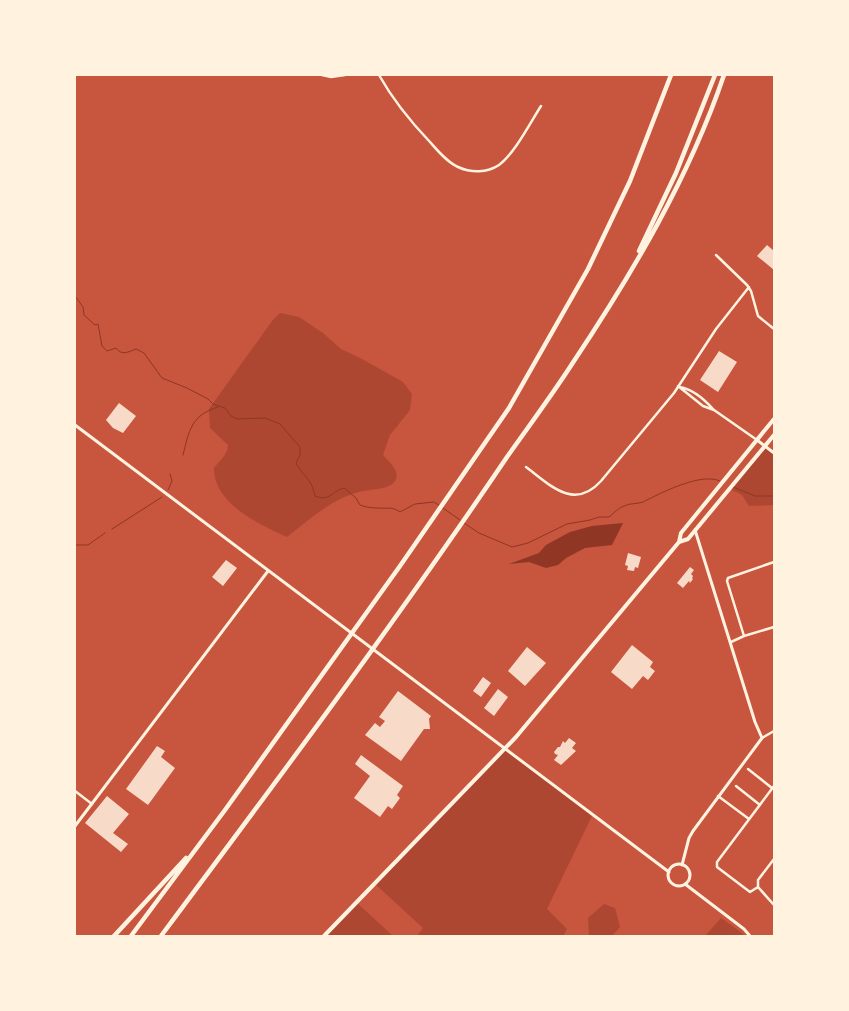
<svg xmlns="http://www.w3.org/2000/svg" width="849" height="1011" viewBox="0 0 849 1011" font-family="Montserrat,sans-serif">
	<style>
		.green { fill: #ae4732 }
		.water { fill: #8f3625 }
		.lines { fill: none; stroke-linecap: round; stroke-linejoin: round }
		.stream { stroke: #8f3625; stroke-width: 1 }
		.building { fill: #f7dbc8 }
		.minor { stroke: #fff3e0; stroke-width: 2.5 }
		.tertiary { stroke: #fff3e0; stroke-width: 3 }
		.primary { stroke: #fff3e0; stroke-width: 4 }
		.motorway { stroke: #fff3e0; stroke-width: 4.5 }
	</style>
	<rect width="100%" height="100%" fill="#c8553d"/>
	<path class="green" d="M280,313L299,317L323,333L341,349L362,359L403,382L412,394L410,410L390,435L383,455C389,462 401,471 395,481C390,490 369,489 359,492C330,500 310,519 287,537C261,525 213,504 214,468C219,461 228,455 228,445L210,428L209,409L272,321Z
		M765,446L774,453V505L749,506L742,495L730,489Z
		M505,749L593,814L547,909L567,929L563,936H417L423,928L374,883Z
		M356,902L393,936H324Z
		M604,904L615,908L620,927L612,936H589L588,918Z
		M721,918L742,933L744,936H705Z"/>
	<path class="water" d="M623,523L612,545L585,548L566,558L558,565L546,568L529,562L509,564L539,553L546,545L570,532L592,526Z"/>
	<g class="lines">
		<path class="stream" d="M75,296L83,307L84,315L95,325L98,324L102,346L107,351L116,348C122,356 128,352 136,349L144,353L162,378L187,388L208,399L213,404L225,408L231,416L237,419L265,418L280,424L300,447V455L296,463C304,478 311,477 315,496C331,502 331,491 344,488L356,498L360,505C365,507 371,508 377,508C386,509 392,506 400,512L415,504L434,502L440,506
			M183,455C189,431 191,415 218,407
			M733,487L755,496H774
			M168,490L172,481L170,474
			M443,508L460,520
			M464,523L479,533L512,547L528,543L567,524L590,520L599,517H609C614,513 618,508 624,506C630,503 637,504 643,502C661,493 701,472 720,481
			M112,529L162,497
			M75,545H88L105,533"/>
	</g>
	<path class="building" d="M767,245L774,251V270L757,256Z
		M719,351L737,362L718,392L700,380Z
		M119,403L136,416L123,433L113,428L106,420Z
		M628,553L641,557L638,568L635,567L634,571L627,570L628,566L625,565Z
		M226,560L237,568L223,586L212,577Z
		M690,567L694,570L691,574L693,576L692,578L693,579L690,583L689,581L683,588L677,583Z
		M632,645L653,662L650,667L655,671L648,680L643,676L632,689L611,672Z
		M527,647L546,663L525,686L508,671Z
		M483,677L491,683L481,697L473,691Z
		M498,689L508,697L494,716L484,708Z
		M398,691L431,716L429,719L430,729H424L401,761L365,735L375,723L380,727L385,721L379,717Z
		M569,738L576,743L572,748L576,751L561,765L554,760L558,755L555,754L554,752L558,747H560L563,741L565,743Z
		M157,746L165,751L161,757L175,768L148,805L126,789Z
		M361,755L403,786L397,795L400,798L392,809L388,806L380,817L354,798L370,776L355,764Z
		M107,796L129,814L113,833L128,844L121,852L85,823Z"/>
	<g class="lines">
		<path class="minor" d="M322,75L331,77L345,75
			M379,75C393,100 410,121 430,142C438,151 447,162 458,167C471,173 487,173 499,165C515,153 530,123 541,106
			M716,255L747,285L751,291L758,316L774,329
			M678,386L703,406L714,410L757,440
			M679,387C693,389 704,399 713,409
			M526,467C550,485 574,511 601,481L674,393L716,329L749,287
			M744,636L774,627
			M731,642L744,636L727,581L728,578L774,562
			M762,738L774,731
			M748,769L772,788
			M736,786L760,805
			M75,791L92,804
			M718,796L749,819
			M774,859L758,880V887L774,905
			M758,887L750,892L717,867V862L774,786"/>
		<path class="tertiary" d="M75,425L669,872
			M757,440L774,453
			M75,826L268,571
			M668 875a11 11 0 1 1 22 0a11 11 0 1 1-22 0Z
			M682,865L689,838L693,831L762,738L755,722L695,530
			M685,884L744,929L750,936"/>
		<path class="primary" d="M679,542L681,533L774,419
			M324,936L516,737L679,542L688,539L774,435"/>
		<path class="motorway" d="M639,251L676,173L715,75
			M114,936L186,858
			M131,936L225,810L400,566L509,408L588,269L630,181L671,75
			M161,936C279,778 397,620 507,457C529,426 552,395 572,364C632,274 689,178 724,75"/>
	</g>
	<rect width="849" height="1011" fill="none" stroke="#fff3e0" stroke-width="152"/>
</svg>
